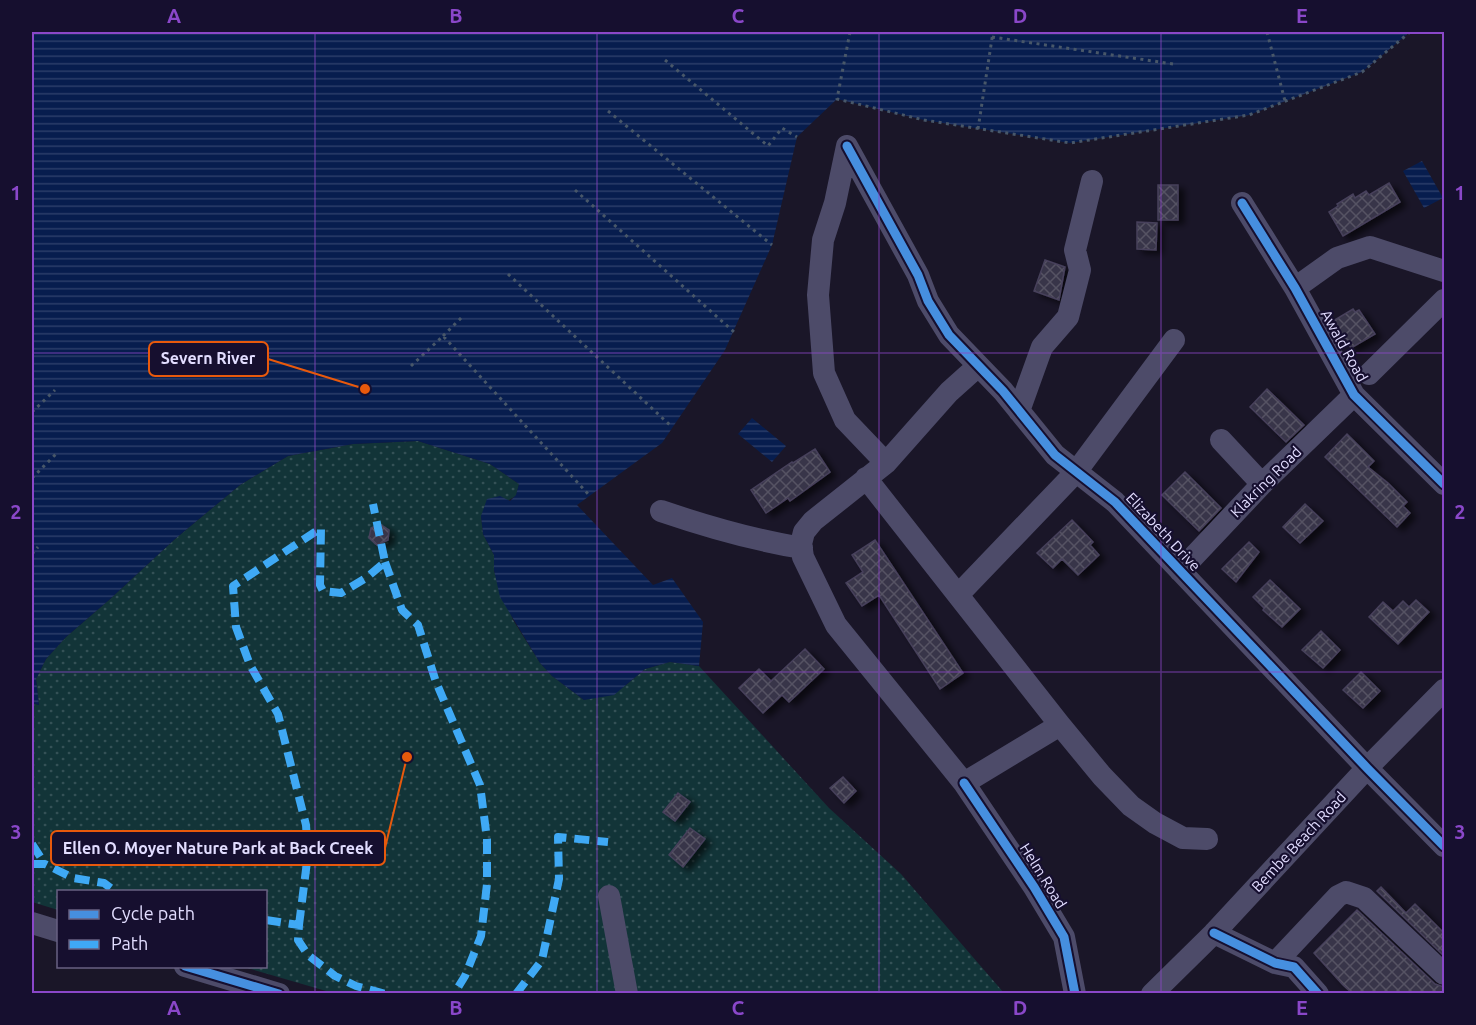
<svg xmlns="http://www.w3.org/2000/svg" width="1476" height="1025" viewBox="0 0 1476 1025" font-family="Ubuntu,sans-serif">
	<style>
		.park { fill: url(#park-dots) }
		.water { fill: url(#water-rules) }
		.building { fill: url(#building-cross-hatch); stroke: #47415b; stroke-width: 1.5; filter: url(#shadow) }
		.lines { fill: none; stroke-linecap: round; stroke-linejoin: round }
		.path { stroke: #485769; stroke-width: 3; stroke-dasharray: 3 4.5; stroke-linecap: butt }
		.minor { stroke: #4d4b69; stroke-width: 22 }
		.quiet { stroke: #3fa9f5; stroke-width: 8; stroke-dasharray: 15 8; stroke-linecap: butt }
		.cycleway-casing { stroke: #160f2f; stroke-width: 13 }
		.cycleway { stroke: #468fdf; stroke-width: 9 }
		.grid { fill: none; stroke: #8a47c9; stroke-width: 1.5; stroke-opacity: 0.55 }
		.labels { text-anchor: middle; stroke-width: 4.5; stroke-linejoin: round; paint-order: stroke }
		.street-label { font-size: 15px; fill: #e2ddff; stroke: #160f2f }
		.leader { fill: none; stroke: #e8590c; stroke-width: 2 }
		.callout-dot { fill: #e8590c; stroke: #160f2f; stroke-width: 2 }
		.callout { fill: #160f2f; stroke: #e8590c; stroke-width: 2 }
		.callout-label { font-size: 16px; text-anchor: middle; font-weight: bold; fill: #e2ddff }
		.neatline { fill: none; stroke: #8a47c9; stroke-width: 2 }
		.grid-label { font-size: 20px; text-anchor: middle; font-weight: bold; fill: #8a47c9 }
	</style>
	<defs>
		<pattern id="park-dots" width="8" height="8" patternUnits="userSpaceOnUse" patternTransform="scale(1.5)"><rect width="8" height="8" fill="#123438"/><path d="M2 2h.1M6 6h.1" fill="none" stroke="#345156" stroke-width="1.8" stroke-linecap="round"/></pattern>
		<pattern id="water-rules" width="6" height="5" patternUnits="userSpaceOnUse" patternTransform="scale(1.5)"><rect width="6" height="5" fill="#071d4e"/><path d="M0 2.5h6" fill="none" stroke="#2b3d69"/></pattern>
		<pattern id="building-cross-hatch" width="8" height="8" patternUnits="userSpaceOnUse" patternTransform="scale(1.5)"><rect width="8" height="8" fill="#393549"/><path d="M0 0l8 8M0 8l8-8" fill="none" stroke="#555264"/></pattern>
		<filter id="shadow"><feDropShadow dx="6" dy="4" stdDeviation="3" flood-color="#0009"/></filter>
	</defs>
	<rect width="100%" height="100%" fill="#1a1628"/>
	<path class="park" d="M418,441L490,464L519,484L516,496L481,516L483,534L494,555V571L513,620L540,663L552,676L584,700L626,685L645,669L670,662L699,666L829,808L901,874L1004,993H333L244,967L266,966V892H58V910L32,902V703L39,705L36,679L46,659L66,637L109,600L175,539L240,485L288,456L353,444Z"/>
	<path class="water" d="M32,32H1410L1362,72L1249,115L1070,143L924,120L837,99L797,137L772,245L725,350L662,443L577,505L653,585L672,578L703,622L699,666L670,662L645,669L614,695L584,700L552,676L540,663L500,597L494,570V555L483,534L481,516L487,499L500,496L510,501L516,495L519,484L490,464L418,441L353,444L288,456L240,485L175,539L109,600L66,637L46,659L36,679L39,705L32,703Z
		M1422,161L1443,198L1424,208L1403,171Z
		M752,418L786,446L772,462L738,434Z"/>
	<path class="building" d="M1389,183L1400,202L1343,236L1329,212L1338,206L1337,204L1353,194L1355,198L1366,191L1369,195Z
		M1158,185H1178V220H1158Z
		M1137,222L1157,223L1156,250L1137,249Z
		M1045,260L1065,267L1059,300L1034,291Z
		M1353,309L1355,312L1359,310L1375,334L1351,348L1333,321Z
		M1267,389L1304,425L1286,442L1250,407Z
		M1347,434L1374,461L1368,467L1388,483L1407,502L1403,506L1410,513L1397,527L1325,457Z
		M815,449L830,472L790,501L788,498L766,513L751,490L792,462L793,463Z
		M1185,472L1221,508L1199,531L1162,495Z
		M1305,504L1323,521L1300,543L1283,527Z
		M1072,520L1093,542L1090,545L1099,555L1078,575L1062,559L1053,568L1037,553Z
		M380,524L389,530L388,540L377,545L369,538L371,528Z
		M875,540L963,673L940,689L879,595L862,606L846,583L863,572L852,555Z
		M1249,542L1259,552L1236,582L1222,569Z
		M1270,580L1300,609L1282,627L1263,610L1264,608L1253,597Z
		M1416,600L1429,612L1398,644L1369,617L1383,602L1393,611L1403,601L1409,607Z
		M1321,631L1340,650L1323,668L1302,650Z
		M805,649L824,669L789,702L782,695L763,713L739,688L759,669L771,681Z
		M1361,672L1380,691L1363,708L1343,690Z
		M843,777L856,791L844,803L830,788Z
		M678,793L690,802L675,821L663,812Z
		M690,828L705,839L683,867L669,855Z
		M1381,887L1406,913L1415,904L1444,933V956L1377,891Z
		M1357,910L1435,984L1444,987V993H1352L1343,985L1314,953Z"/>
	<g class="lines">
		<path class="path" d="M850,32L837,99L924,120L1070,143L1249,115L1362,72L1410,32
			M1267,32L1285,101
			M992,37L1173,64
			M665,60L768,146L782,128L797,137
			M608,111L772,245
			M978,129L993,32
			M575,190L734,332
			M508,274L672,427
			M443,336L464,315
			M411,366L443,336L590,496
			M32,412L55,390
			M32,478L57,453
			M32,554L38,547"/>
		<path class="minor" d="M847,146L918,275L928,301L949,335L1003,391L1055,455L1115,502L1367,768L1444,846
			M847,146L835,203L823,240L818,295L824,373L845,420L886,463
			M1242,203L1295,288L1354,395L1444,484
			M1295,288L1337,258L1370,247L1444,271
			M978,366L949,392L886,463L813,521L804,532L801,544L803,557L836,625L964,783L1034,887L1064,937L1075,994
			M1369,374L1444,300
			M1019,411L1042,347L1068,317L1080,270L1075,250L1092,181
			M1221,440L1262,484
			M866,478L1060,725L964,783
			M661,511C708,527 753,540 802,548
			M1180,571L1262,484L1354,395
			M958,595L1076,472L1174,340
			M1060,725L1102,776L1131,806L1155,823L1183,838L1207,839
			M609,896L627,994
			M32,923L58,931
			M1214,933L1275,963L1294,967L1318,994
			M1275,963L1338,896L1346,892L1364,898L1444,974
			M185,966L279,994
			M1152,994L1214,933L1367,768L1444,690"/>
		<path class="quiet" d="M385,562L402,610L418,625L436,682L480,785L487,839V884L481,936L465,976L454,994
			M32,844L45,864
			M32,864H45L73,878L104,883L116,892
			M266,920L299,925L298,940L308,955L335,976L356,986L386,994
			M299,925L308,854L306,825L278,714L250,665L236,627L233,586L321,528L320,585L323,591L341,593L366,578L385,562L373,504
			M516,994L542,960L559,879L558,837L608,842"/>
		<g class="cycleway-casing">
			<path id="cycleway" d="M847,146L918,275L928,301L949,335L1003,391L1055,455L1115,502L1367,768L1444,846
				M1242,203L1295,288L1354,395L1444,484
				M964,783L1034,887L1064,937L1075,994
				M1214,933L1275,963L1294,967L1318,994
				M185,966L279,994"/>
		</g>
		<use href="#cycleway" class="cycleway"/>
	</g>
	<path class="grid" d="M315,32V994M597,32V994M879,32V994M1161,32V994M32,353H1444M32,672H1444"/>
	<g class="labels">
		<g class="street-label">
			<text transform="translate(1344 346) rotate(61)" y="5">Awald Road</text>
			<text transform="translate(1266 482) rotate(-45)" y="5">Klakring Road</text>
			<text transform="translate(1163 532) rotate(47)" y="5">Elizabeth Drive</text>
			<text transform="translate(1299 842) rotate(-47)" y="5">Bembe Beach Road</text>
			<text transform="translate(1043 876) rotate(58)" y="5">Helm Road</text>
		</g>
	</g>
	<path class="leader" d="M365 389L268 359M407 757L385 848"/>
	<g class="callout-dot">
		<circle cx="365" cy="389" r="6"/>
		<circle cx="407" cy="757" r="6"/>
	</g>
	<g class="callout">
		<rect x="149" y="342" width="119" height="34" rx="6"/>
		<rect x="51" y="831" width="334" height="34" rx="6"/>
	</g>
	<g class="callout-label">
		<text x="208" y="364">Severn River</text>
		<text x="218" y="854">Ellen O. Moyer Nature Park at Back Creek</text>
	</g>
	<rect width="1476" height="1025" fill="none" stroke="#160f2f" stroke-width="66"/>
	<rect x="57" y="890" width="210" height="78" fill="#160f2f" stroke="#686182" stroke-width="1.5"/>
	<rect x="69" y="910" width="30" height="9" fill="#468fdf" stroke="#686182" stroke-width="1.5"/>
	<text x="111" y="920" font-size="18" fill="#e2ddff">Cycle path</text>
	<rect x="69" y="940" width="30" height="9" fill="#3fa9f5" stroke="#686182" stroke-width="1.5"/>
	<text x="111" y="950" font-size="18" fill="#e2ddff">Path</text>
	<rect x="33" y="33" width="1410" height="959" class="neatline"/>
	<g class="grid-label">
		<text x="174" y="23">A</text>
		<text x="456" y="23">B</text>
		<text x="738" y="23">C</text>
		<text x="1020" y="23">D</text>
		<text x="1302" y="23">E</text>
		<text x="16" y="200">1</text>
		<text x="1460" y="200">1</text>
		<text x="16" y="519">2</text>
		<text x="1460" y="519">2</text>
		<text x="16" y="839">3</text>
		<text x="1460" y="839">3</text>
		<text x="174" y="1015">A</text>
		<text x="456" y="1015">B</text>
		<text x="738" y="1015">C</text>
		<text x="1020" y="1015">D</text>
		<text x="1302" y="1015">E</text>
	</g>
</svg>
